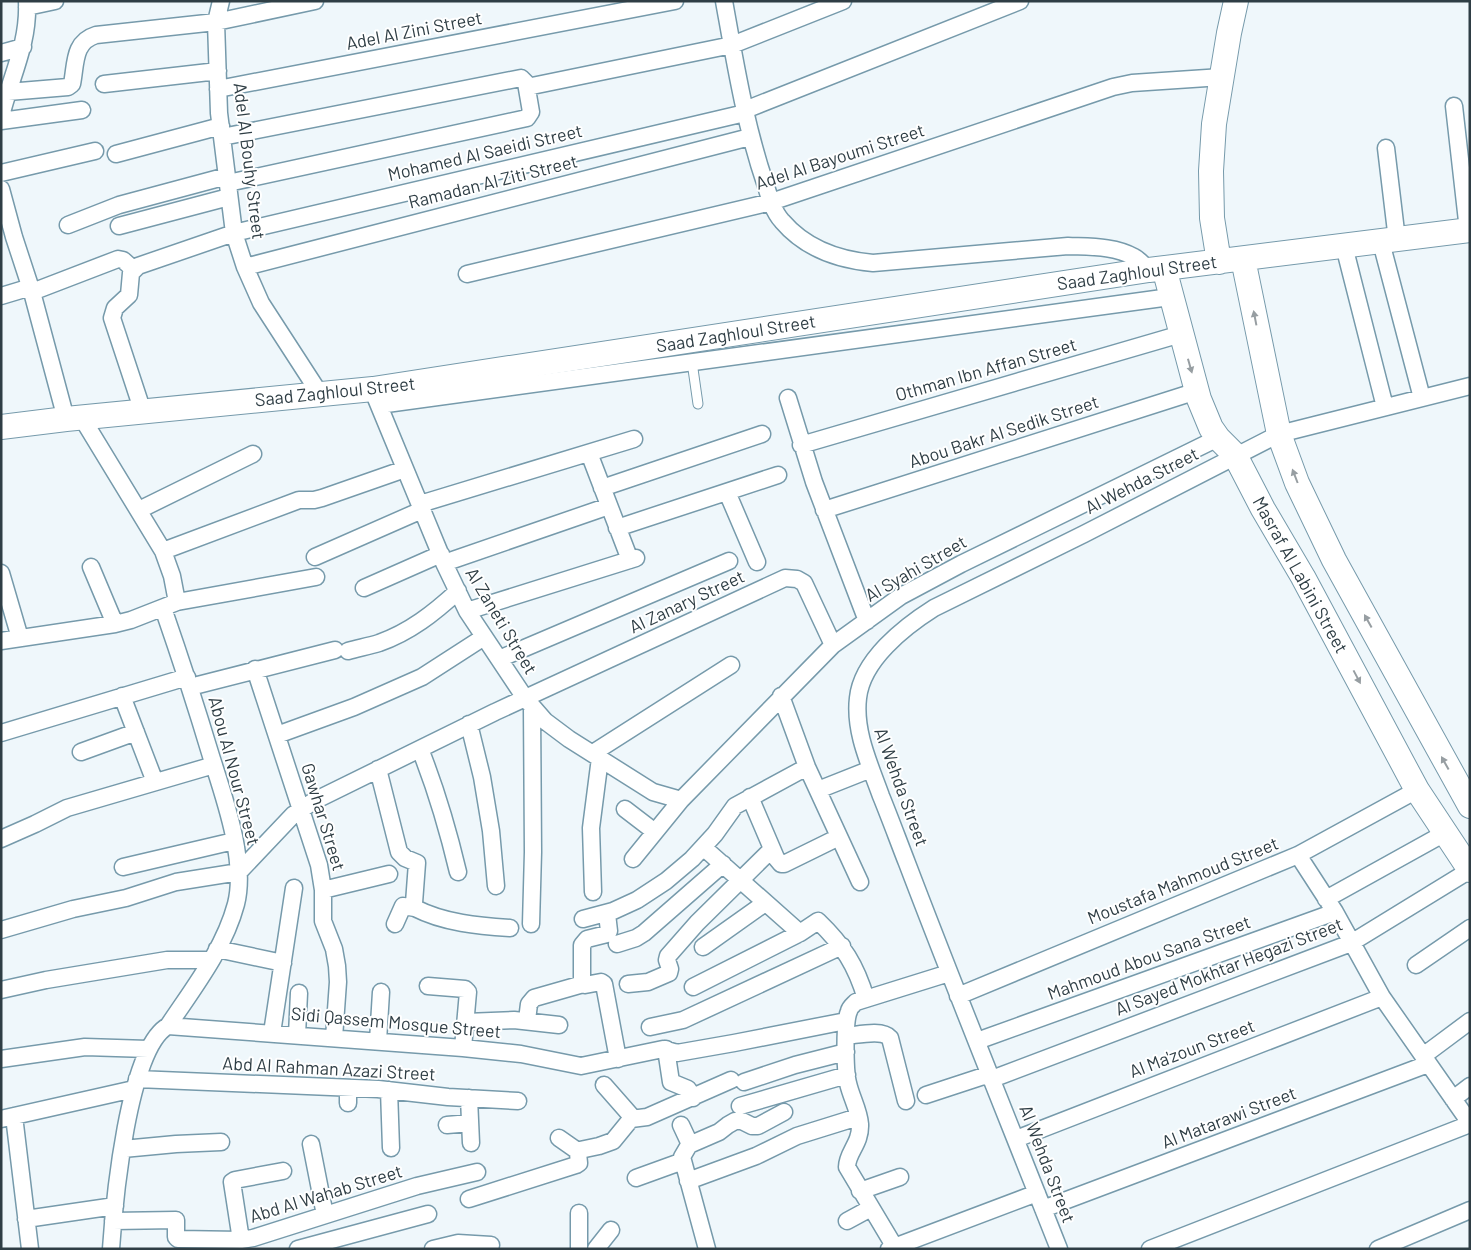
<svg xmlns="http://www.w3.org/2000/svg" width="1471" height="1250" viewBox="0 0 1471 1250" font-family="Barlow,sans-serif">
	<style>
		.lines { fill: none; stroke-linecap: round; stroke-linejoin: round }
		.lane-casing { stroke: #769aab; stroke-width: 11 }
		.street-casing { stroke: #769aab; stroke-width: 19 }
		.secondary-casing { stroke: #769aab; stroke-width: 26 }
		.lane { stroke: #fff; stroke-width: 9 }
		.street { stroke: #fff; stroke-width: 16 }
		.secondary { stroke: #fff; stroke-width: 24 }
		.oneway { fill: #979ea2 }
		.labels { text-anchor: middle; stroke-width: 4; stroke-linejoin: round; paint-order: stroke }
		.street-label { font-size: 18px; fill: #2f3e45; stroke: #fff }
	</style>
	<rect width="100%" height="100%" fill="#eff7fb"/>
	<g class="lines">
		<g class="lane-casing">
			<path id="lane" d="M692,362L698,404"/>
		</g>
		<g class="street-casing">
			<path id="street" d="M221,1L216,22L219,113L234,233L245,267L261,303L320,394
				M724,1C735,62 745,124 765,183C769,196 773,211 782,221C805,248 838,260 873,263L1068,246C1090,247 1115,246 1134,257C1140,260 1144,266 1149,270
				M27,7L55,1
				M1,53L23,47
				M104,84L218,71
				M527,87L732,45L843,1
				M218,89L675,1
				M8,92L68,87L72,84C76,64 73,42 96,35L216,22L315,1
				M1454,106L1468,230
				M745,110L1020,1
				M1,116C11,76 29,44 27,1
				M1,121L82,110
				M222,137L521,78L526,83L531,112L527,118L228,183
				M1386,148L1397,240
				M116,154L221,126
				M1,173L95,151
				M1,189L14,237L32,292L66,419
				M68,225L119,205L227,176
				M119,226L229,197
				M1381,242L1422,398
				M1344,246L1385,407
				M245,267L750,137
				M467,274L771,202L1113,87L1132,83L1222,77
				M32,292L118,259L123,260L133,269
				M1,296L31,287
				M375,396L444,563L467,611L525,698L545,721L569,739L653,792L681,800
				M788,398L814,482L867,621
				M379,405L1170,297
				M143,412L112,318L115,308L129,295L131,273L138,266L234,233L745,113
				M82,418L163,551L172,576L177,602
				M801,445L1181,334
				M589,453L630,560
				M602,488L762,434
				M727,492L757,562
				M420,504L634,439
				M139,510L253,454
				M824,510L1197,391
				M617,528L778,475
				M163,551L299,500H314L322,498L405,469
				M315,557L422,510
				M444,563L609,506
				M91,567L115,624
				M1,573L20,638
				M364,588L441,554
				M467,611L636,558
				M1,641L115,624L131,620L177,602L316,577
				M348,651C359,648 369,646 379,643C410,632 434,613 458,591
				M499,659L729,561
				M255,669L319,865L323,890V921L334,949L337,966L338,982L334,1038
				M190,687L335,650
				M122,696L155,782
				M781,696L807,767L860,882
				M469,724L482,777L491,831L496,886
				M1,733L187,677
				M277,735L354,707L422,677L484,637
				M420,749C436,789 448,830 458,872
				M81,752L136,732
				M593,753L731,665
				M378,769L399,852L405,858L417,863L414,903L415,908C444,923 479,926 510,928
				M818,790L871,769
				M750,797L776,858L781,864H784L839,837
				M625,809L655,832
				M1,839L35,824L67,808L214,765
				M703,847L800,933
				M1298,855L1335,912L1382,997L1470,1123
				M633,859L681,800L833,645L901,596L961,564L1218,438
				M123,867L234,841
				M239,872L293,815L314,801L495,712L785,578L797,579L804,583L833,645
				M323,890L389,874
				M593,892L591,828L600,758
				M1326,899L1445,833
				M607,914L609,931L607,934L587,939L582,945V982L585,985L601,982L604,984L618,1059
				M583,919L613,911L637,900L666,881L692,859L715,834L735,806L807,767
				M395,924L403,906L415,908
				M531,924L533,852L532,707
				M1,930L73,909L126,898L176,882L239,872
				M617,944L636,938L644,933L723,864
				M703,947L765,903
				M217,949L283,963
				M1416,965L1470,928
				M628,984L648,982L669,973L670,969L667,960L668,956L697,923L772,849
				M428,986L465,989L468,992L463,1048
				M693,987L800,933L818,921C843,945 856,965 866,999
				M1,990L46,980L167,960H211
				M958,996L1298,855L1417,790
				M527,1020L529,1004L534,998L583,984
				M466,1022L514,1020L559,1025
				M168,1026L463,1048L521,1054L581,1066L663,1049L677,1053L734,1043L846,1021
				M650,1027L683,1020L842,946
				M272,1033L294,888
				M297,1035L299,993
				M846,1036C858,1035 882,1029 890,1038L906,1101
				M378,1041L381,992
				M977,1041L1335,912
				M666,1049L671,1082L688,1089L693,1098
				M1423,1056L1470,1021
				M1,1059L85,1047L148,1049
				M137,1079L378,1089L448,1097L518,1101
				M992,1079L1351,943L1470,870
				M744,1082L795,1065L846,1052
				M604,1085L633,1118
				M348,1088V1103
				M389,1090L391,1148
				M926,1095L990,1074
				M469,1098L471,1143
				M1453,1099L1470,1086
				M740,1106L847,1075
				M14,1116L30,1249
				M1,1119L134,1089
				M447,1125L470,1123
				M681,1125L688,1140L689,1145L682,1157L707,1249
				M559,1138L579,1152
				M1016,1139L1382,997
				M311,1144L325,1215
				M689,1145L719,1132L728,1125L735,1121H742L752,1126H758L784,1112
				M123,1149L176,1144L221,1142
				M636,1178L683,1161
				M688,1181L756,1156L797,1136L858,1117
				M860,1191L900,1177
				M469,1199L576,1165L579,1163L578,1153L580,1150L599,1146L613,1141L631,1119L647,1117L731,1080
				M1043,1209L1428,1064
				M26,1219L115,1206
				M113,1221L176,1220V1237L178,1239L241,1240L253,1238L417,1186L477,1172
				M847,1221L871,1208
				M241,1240L232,1182L235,1180L283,1171
				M111,1249C114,1204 128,1047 168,1026C194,987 224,949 236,904C247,861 224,797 211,756C196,706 180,657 163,608
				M298,1249L428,1214
				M433,1249L458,1243L491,1245
				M579,1249V1213
				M596,1249L611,1230
				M889,1249L1037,1193
				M896,1249L847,1167C847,1152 861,1144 860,1124C859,1110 851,1097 848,1083C845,1071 844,1022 849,1011C850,1007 853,1005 856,1002L949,973
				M1059,1249C1008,1120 956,992 907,863C898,840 890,818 881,796C870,765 854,732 858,698C862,660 904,627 934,608L1084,534L1279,434L1470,386
				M1150,1249L1470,1124
				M1378,1249L1470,1210"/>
		</g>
		<g class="secondary-casing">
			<path id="secondary" d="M1243,259L1279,434L1297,483L1334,560L1470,806
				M1219,262L1212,218L1211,171L1214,124L1229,33L1236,1
				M1164,268L1199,399L1211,428L1218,438L1235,455L1263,509L1303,577L1417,790L1470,870
				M1,427L66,419L373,389L1149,270L1470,230"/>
		</g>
		<use href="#lane" class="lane"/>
		<use href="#street" class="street"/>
		<use href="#secondary" class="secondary"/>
	</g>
	<defs><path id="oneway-solid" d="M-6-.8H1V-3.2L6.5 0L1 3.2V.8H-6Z" transform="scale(1.25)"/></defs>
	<g class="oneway">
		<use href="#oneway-solid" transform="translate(1255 318) rotate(-101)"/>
		<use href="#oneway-solid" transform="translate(1190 366) rotate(74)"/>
		<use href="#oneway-solid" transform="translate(1295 476) rotate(-111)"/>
		<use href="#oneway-solid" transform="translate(1368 621) rotate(-119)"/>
		<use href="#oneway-solid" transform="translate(1357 677) rotate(62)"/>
		<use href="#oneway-solid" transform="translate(1445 763) rotate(-119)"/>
	</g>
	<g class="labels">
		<g class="street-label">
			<text transform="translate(414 31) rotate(-11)" y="6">Adel Al Zini Street</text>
			<text transform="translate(485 153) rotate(-13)" y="6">Mohamed Al Saeidi Street</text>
			<text transform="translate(840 157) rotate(-18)" y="6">Adel Al Bayoumi Street</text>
			<text transform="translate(249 161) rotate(83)" y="6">Adel Al Bouhy Street</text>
			<text transform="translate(493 182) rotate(-14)" y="6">Ramadan Al Ziti Street</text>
			<text transform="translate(1137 273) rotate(-8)" y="6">Saad Zaghloul Street</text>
			<text transform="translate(736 334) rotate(-9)" y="6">Saad Zaghloul Street</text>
			<text transform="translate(986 370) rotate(-16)" y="6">Othman Ibn Affan Street</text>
			<text transform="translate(335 392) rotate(-6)" y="6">Saad Zaghloul Street</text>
			<text transform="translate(1004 432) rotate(-18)" y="6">Abou Bakr Al Sedik Street</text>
			<text transform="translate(1142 481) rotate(-27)" y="6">Al Wehda Street</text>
			<text transform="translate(916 569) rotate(-30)" y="6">Al Syahi Street</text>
			<text transform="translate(1300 575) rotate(61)" y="6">Masraf Al Labini Street</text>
			<text transform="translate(687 602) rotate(-25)" y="6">Al Zanary Street</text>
			<text transform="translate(501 621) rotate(59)" y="6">Al Zaneti Street</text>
			<text transform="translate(234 771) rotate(75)" y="6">Abou Al Nour Street</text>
			<text transform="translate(901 787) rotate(70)" y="6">Al Wehda Street</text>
			<text transform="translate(323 817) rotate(73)" y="6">Gawhar Street</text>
			<text transform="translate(1183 881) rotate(-22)" y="6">Moustafa Mahmoud Street</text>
			<text transform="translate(1149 958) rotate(-20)" y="6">Mahmoud Abou Sana Street</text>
			<text transform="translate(1229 967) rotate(-21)" y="6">Al Sayed Mokhtar Hegazi Street</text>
			<text transform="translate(396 1023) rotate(5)" y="6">Sidi Qassem Mosque Street</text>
			<text transform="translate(1192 1049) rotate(-21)" y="6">Al Ma'zoun Street</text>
			<text transform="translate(329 1069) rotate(3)" y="6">Abd Al Rahman Azazi Street</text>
			<text transform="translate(1229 1118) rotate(-21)" y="6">Al Matarawi Street</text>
			<text transform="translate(1047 1164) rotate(69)" y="6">Al Wehda Street</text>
			<text transform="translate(326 1194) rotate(-17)" y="6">Abd Al Wahab Street</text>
		</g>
	</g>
	<rect width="1471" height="1250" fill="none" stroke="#2f3e45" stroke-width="5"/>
</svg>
